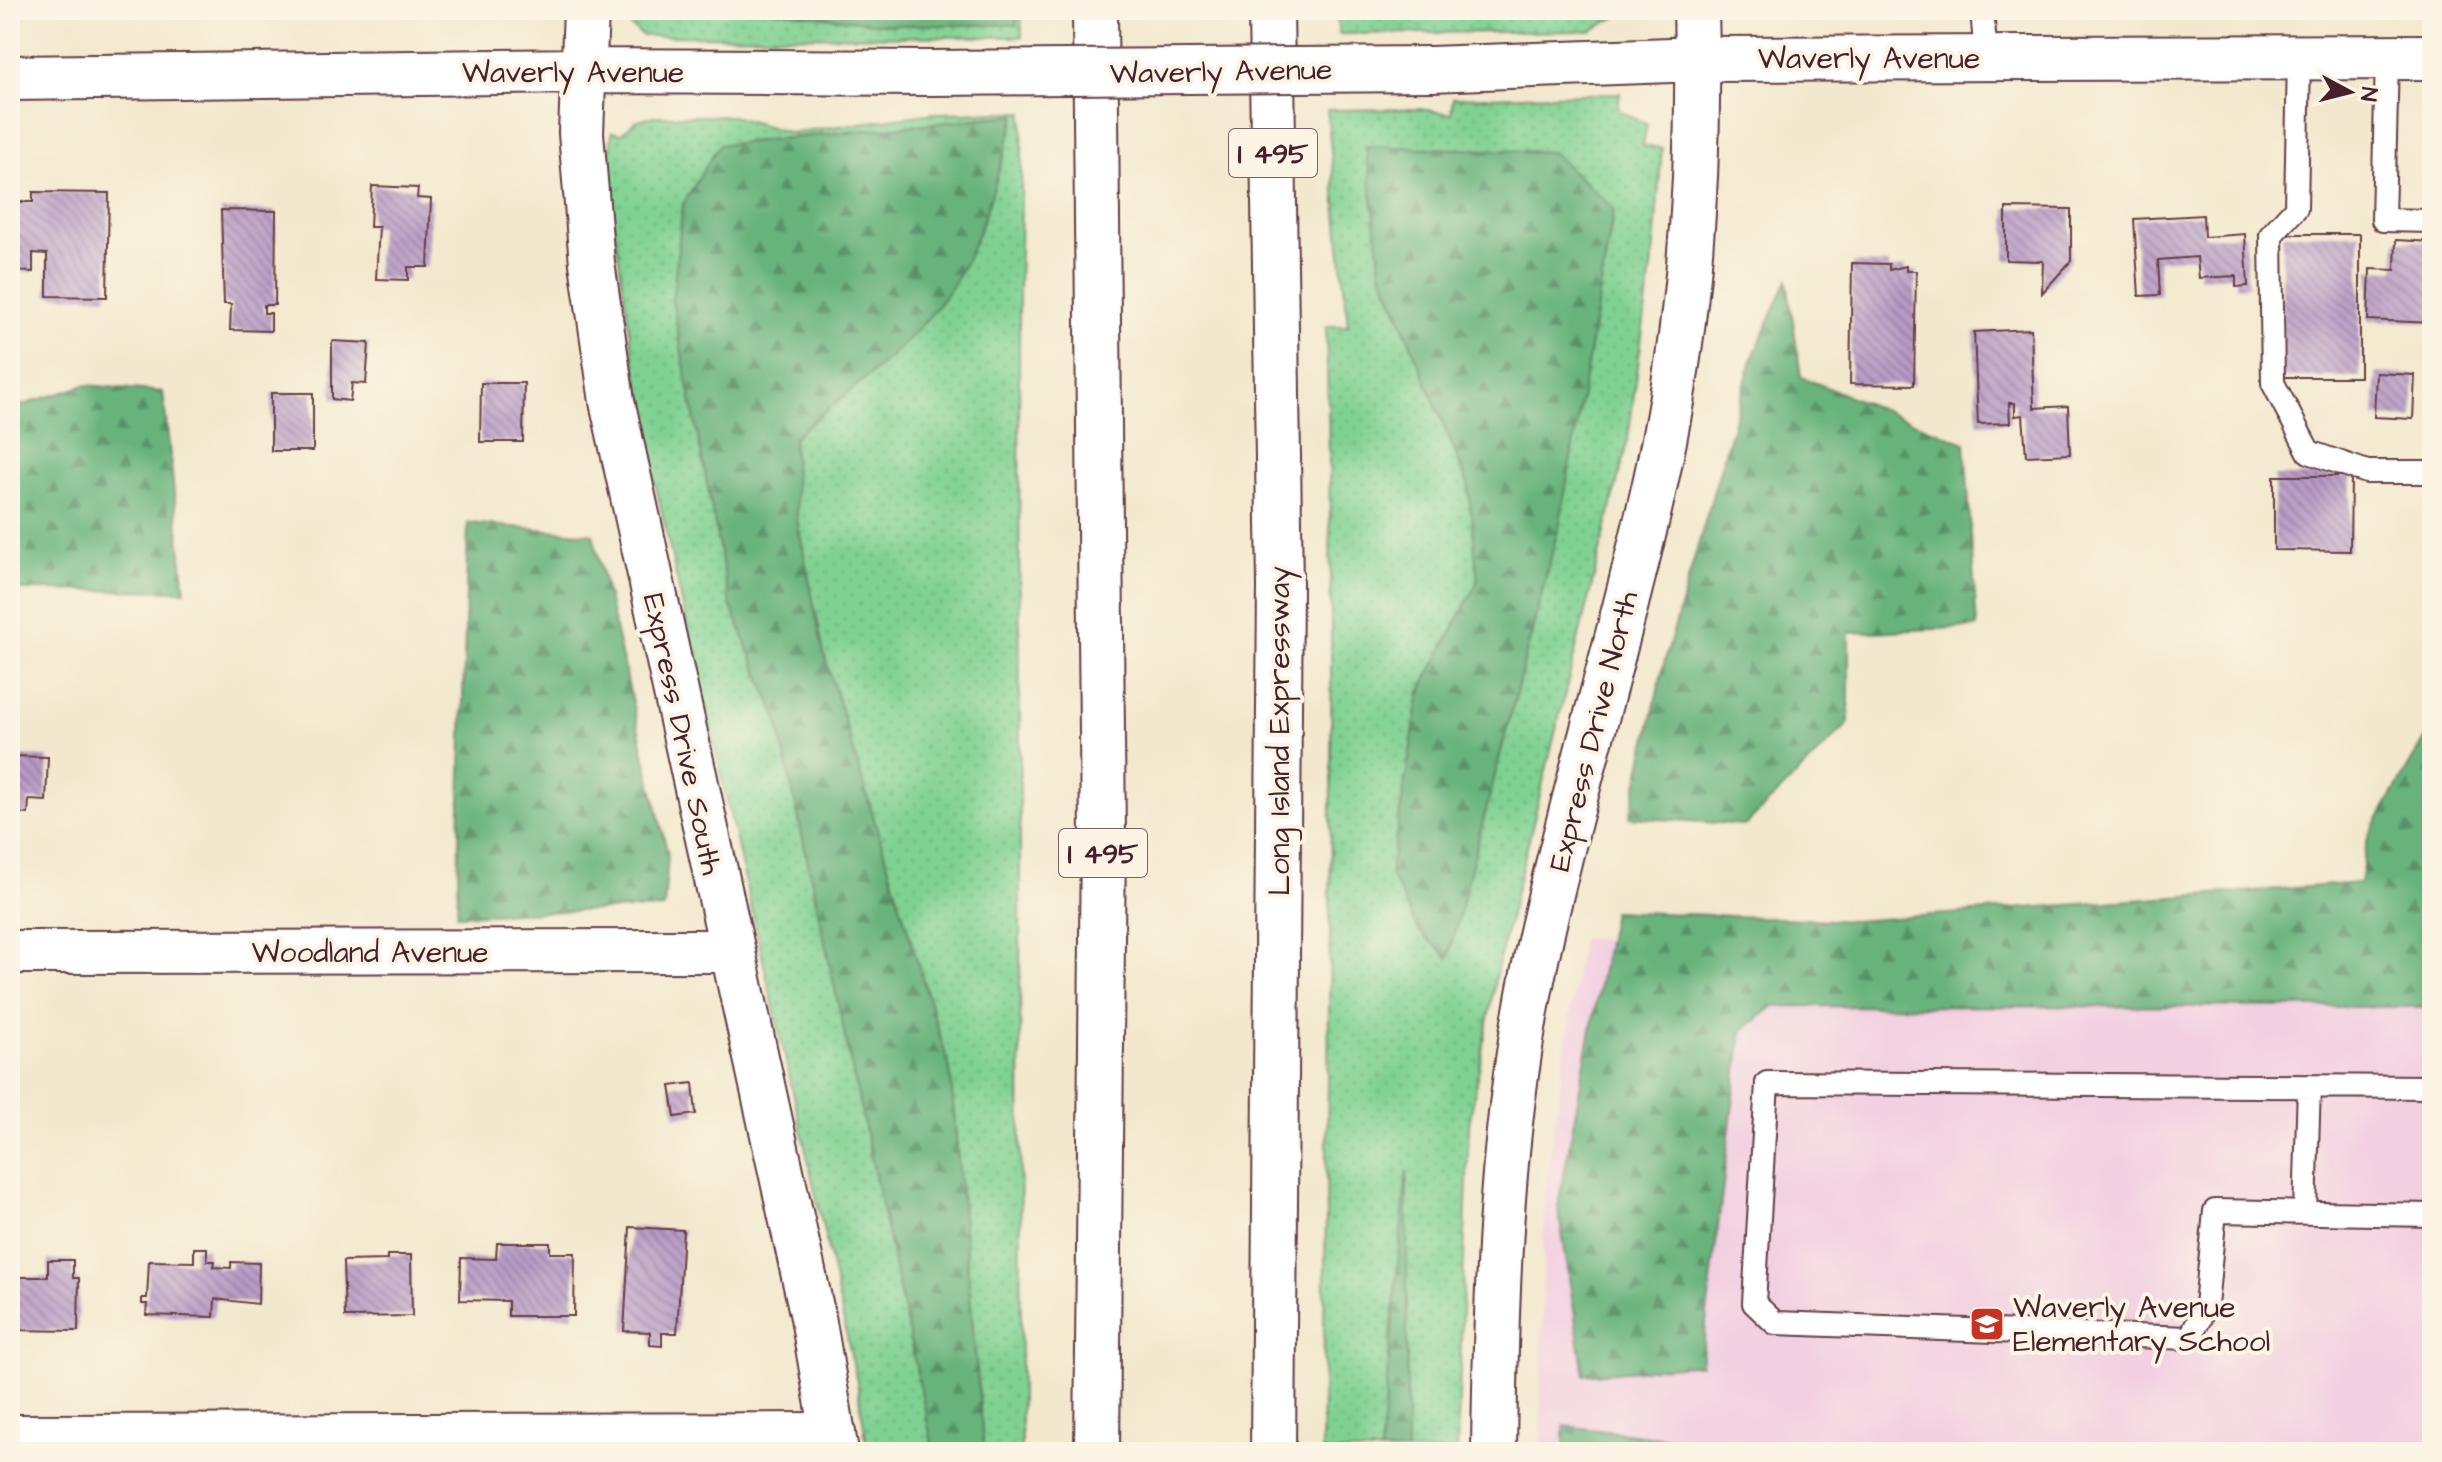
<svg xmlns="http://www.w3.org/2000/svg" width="2442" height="1462" viewBox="0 0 2442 1462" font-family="'Architects Daughter',sans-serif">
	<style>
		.built { fill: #f2cfe1 }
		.grass { fill: url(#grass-dots); stroke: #64785e; stroke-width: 2 }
		.forest { fill: url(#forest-firs); stroke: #586954; stroke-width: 2 }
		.building { fill: url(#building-back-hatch) }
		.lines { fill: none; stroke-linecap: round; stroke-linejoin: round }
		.lane-casing { stroke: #633d43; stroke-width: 26 }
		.street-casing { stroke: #633d43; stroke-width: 46 }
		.secondary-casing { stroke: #633d43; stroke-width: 48 }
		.highway-casing { stroke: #633d43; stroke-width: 48 }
		.lane { stroke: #fff; stroke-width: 22 }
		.street { stroke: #fff; stroke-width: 42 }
		.secondary { stroke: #fff; stroke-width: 44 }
		.highway { stroke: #fff; stroke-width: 44 }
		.secondary-bridge-casing { stroke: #633d43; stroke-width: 48; stroke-linecap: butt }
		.secondary-bridge { stroke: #fff; stroke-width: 44 }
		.labels { text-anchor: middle; stroke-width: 8; stroke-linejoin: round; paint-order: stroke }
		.shield { fill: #fcf5e5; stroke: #7f5f63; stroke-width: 2 }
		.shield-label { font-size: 28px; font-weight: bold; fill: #4a1f2b }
		.street-label { font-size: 30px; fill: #4a1f2b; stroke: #fcf5e5 }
		.poi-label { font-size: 30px; fill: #4a1f2b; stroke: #fcf5e5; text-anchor: start }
	</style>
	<defs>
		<pattern id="grass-dots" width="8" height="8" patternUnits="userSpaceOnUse" patternTransform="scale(2)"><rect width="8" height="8" fill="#7fd192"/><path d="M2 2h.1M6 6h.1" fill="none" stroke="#6fb37e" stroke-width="1.8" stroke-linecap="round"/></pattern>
		<pattern id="forest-firs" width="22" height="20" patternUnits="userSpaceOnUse" patternTransform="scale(2)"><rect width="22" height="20" fill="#67b37c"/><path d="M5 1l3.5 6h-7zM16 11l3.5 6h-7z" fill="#579166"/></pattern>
		<pattern id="building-back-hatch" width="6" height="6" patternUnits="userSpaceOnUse" patternTransform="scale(2)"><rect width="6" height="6" fill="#b699c5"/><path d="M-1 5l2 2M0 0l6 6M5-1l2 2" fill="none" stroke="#967ca0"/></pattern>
	</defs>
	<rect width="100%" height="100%" fill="#fcf5e5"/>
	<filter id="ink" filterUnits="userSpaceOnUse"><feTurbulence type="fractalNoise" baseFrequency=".0125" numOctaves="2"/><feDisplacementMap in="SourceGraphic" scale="16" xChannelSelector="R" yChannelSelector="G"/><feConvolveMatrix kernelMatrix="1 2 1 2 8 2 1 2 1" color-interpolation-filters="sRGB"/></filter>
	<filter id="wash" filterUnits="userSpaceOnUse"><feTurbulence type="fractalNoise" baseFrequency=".006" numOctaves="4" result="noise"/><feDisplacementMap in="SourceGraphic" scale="32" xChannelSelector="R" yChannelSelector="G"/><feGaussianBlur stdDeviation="1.8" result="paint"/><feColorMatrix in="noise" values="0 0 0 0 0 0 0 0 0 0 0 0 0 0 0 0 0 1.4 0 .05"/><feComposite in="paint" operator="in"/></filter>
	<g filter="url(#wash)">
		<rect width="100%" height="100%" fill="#f3e8cd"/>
		<path class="built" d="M1581,939L2432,954V1452H1540L1544,1195Z"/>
		<path class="grass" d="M620,10H1021L1022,37L643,36L623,20Z
			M1336,10H1628L1591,31L1339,34Z
			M1620,93L1618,110L1647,124L1643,146L1662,148L1654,247L1628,439L1498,964L1469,1124L1457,1452H1322C1328,1077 1337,701 1326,326H1348L1327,110L1420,109L1451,114L1453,98Z
			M1023,112L1019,292L1021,1452H868L857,1382L807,1155L647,447L607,179L612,132L621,134L636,121L653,116H732L790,133L934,113Z"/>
		<path class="forest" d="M768,10H1016L1017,25H889Z
			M1016,115C997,172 984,236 951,287C913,347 845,393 793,438L797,519L824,654L950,1069L984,1452H934L777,718L730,604L672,301L683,204L719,145Z
			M1366,146L1552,152L1614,209L1560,522L1448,958L1418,930L1390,872L1420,692L1478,581L1468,484L1381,271Z
			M1787,280L1801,377L1965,443L1977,627L1849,633V723L1746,825L1630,817L1663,667L1752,359Z
			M85,385L163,392L185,591L10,590V409Z
			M468,523L593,534L668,855L664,908L457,915Z
			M2432,727V1007L1774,1006L1742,1031L1701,1364L1584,1375L1558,1206L1613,911L1854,921L2360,883L2368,836Z
			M1407,1170V1452H1380Z
			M1564,1426L1701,1442L1737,1452H1564Z"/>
		<g id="blocks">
			<path class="building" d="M372,186L418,188L417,198L431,199L428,267H408V280L376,279L379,227H370Z
				M33,192L109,193L107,297L47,296V254L33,253V272L10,271V202H33Z
				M2006,208L2071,209V261L2042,293L2043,261L2006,260Z
				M221,210L276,211L275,305H264V313H271V331L230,330L231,304H224Z
				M2203,215L2204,237L2245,234L2248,286L2236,287V276L2199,278L2197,257L2158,260L2160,295L2139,296L2134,219Z
				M2282,234H2360V377H2282Z
				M2396,240L2432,242V323L2368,320L2370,269L2395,270Z
				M1852,263L1889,264V270L1906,266V271H1916L1914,385L1850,384Z
				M2031,329L2034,408L2068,406L2070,454L2026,456L2023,415L2015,416V403H2009L2010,423L1978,424L1974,332Z
				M332,341L369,343L366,384L352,383L350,401L332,399Z
				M2376,373L2415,375L2413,419L2374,417Z
				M481,383H524L523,442H480Z
				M271,393H313V451H271Z
				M2274,476H2351L2350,551L2274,550Z
				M10,756L48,757L46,801L29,800L28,814L10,813Z
				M693,1083L696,1114L675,1117L670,1086Z
				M630,1227L683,1230L677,1333H662V1346L650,1345V1332L624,1331Z
				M497,1243H550V1253H575L574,1316H508V1301L460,1300L461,1258L496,1259Z
				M194,1248H207V1261H215L214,1267L231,1268V1262L259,1263L258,1304L215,1299L214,1317L146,1315L147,1304H142V1298H147L149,1261L194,1262Z
				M387,1255H411L412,1316L345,1317L343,1261L387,1260Z
				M48,1260H73V1278H79L78,1331L10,1330V1277H48Z"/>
		</g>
	</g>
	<g filter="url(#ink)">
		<use href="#blocks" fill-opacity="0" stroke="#633d43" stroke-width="2"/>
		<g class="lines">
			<g class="lane-casing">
				<path id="lane" d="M1982,10L1986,57
					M2299,57L2296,208L2271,235L2273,383L2309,452L2367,472H2432
					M2387,57L2383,220L2432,221
					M2432,1087L1767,1083L1754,1303L1775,1323L2190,1338L2206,1306L2215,1211L2432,1215
					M2305,1211L2309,1086"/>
			</g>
			<g class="street-casing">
				<path id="street" d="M10,952L731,951
					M10,1436L834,1434"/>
			</g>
			<g class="secondary-casing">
				<path id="secondary" d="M586,10L581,133L592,263L612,401L813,1317L836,1452
					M1431,69L1698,59L2432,57
					M10,78L582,71L929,73
					M1494,1452C1496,1284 1501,1120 1537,955C1572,792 1623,633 1658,470C1690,320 1701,163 1696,10"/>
			</g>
			<g class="highway-casing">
				<path id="highway" d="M1095,10L1103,837L1097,1452
					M1271,10L1280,585L1273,1452"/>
			</g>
			<use href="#lane" class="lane"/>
			<use href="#street" class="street"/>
			<use href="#secondary" class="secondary"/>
			<use href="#highway" class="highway"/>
			<g class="secondary-bridge-casing">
				<path id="secondary-bridge" d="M929,73L1431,69"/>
			</g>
			<use href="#secondary-bridge" class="secondary-bridge"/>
		</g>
	</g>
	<defs>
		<g id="school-square" transform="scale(1.8)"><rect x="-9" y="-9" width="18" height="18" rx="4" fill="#c8321e" stroke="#fcf5e5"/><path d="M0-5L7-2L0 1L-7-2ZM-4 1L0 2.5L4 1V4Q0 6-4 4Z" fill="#fff"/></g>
	</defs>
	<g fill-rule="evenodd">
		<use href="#school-square" x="1987" y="1324"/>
	</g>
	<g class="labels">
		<g class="shield">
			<rect x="1229" y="129" width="88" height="48" rx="6"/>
			<rect x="1059" y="829" width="88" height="48" rx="6"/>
		</g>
		<g class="shield-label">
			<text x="1273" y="163">I 495</text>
			<text x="1103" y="863">I 495</text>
		</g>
		<g class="street-label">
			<text x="1869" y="68">Waverly Avenue</text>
			<text transform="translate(1221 71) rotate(-1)" y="10">Waverly Avenue</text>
			<text x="573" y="82">Waverly Avenue</text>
			<text transform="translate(1279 731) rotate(-90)" y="10">Long Island Expressway</text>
			<text transform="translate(1593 731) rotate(-76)" y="10">Express Drive North</text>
			<text transform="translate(683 734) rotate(78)" y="10">Express Drive South</text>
			<text x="370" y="962">Woodland Avenue</text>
		</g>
		<g class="poi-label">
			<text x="2013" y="1317">Waverly Avenue<tspan x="2013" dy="34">Elementary School</tspan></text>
		</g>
	</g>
	<rect width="2442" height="1462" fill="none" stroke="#fcf5e5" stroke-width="40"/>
	<g transform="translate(2350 92) rotate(97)" stroke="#fcf5e5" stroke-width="6" paint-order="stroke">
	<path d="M0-6L14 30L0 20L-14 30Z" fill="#4a1f2b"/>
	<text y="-12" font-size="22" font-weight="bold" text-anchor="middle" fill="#4a1f2b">N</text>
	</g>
</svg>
